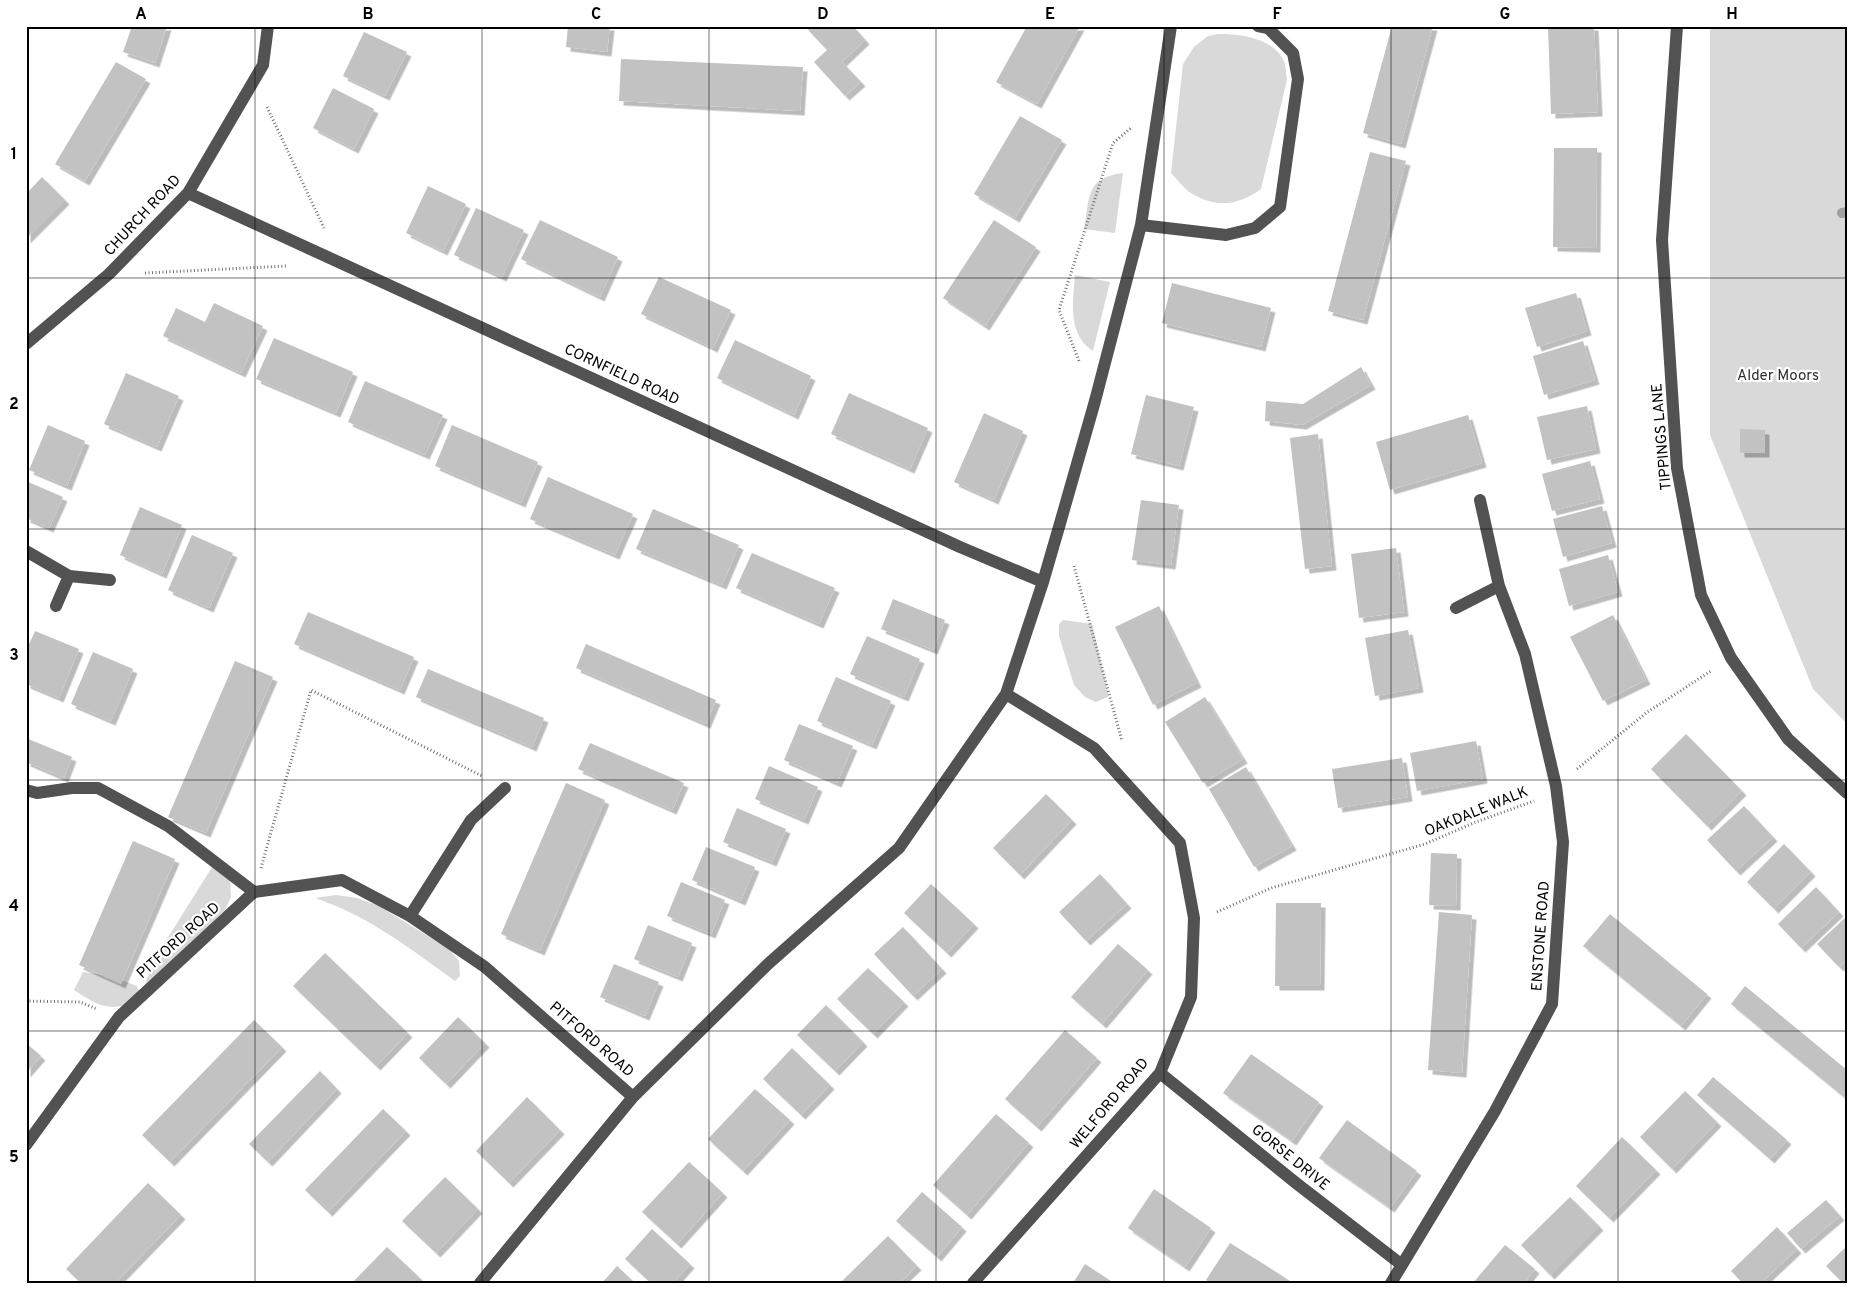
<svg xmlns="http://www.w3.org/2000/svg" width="1873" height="1309" viewBox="0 0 1873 1309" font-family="Overpass,sans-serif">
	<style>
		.green { fill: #d9d9d9 }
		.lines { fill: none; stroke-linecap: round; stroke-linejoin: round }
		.stream { stroke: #a0a0a0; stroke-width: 10 }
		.building { fill: #c2c2c2; filter: url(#shadow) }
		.path { stroke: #747474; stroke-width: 3; stroke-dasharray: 1 2.5; stroke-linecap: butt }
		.minor { stroke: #525252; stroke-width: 12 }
		.grid { fill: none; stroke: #000; stroke-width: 1; stroke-opacity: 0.55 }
		.labels { text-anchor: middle; stroke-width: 4.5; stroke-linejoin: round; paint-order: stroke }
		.street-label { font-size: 15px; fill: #000; stroke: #fff }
		.park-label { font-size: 15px; fill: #303030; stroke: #fff }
		.neatline { fill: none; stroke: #000; stroke-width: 2 }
		.grid-label { font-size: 16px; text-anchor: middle; font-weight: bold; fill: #000 }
	</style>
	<defs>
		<filter id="shadow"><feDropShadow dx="4.5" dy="4.5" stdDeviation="0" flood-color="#0004"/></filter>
	</defs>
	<rect width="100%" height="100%" fill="#fff"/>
	<path class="green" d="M1710,26H1847V724L1813,689L1710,435Z
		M1218,34C1241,34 1276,38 1285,64C1286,69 1286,75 1287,80L1261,189C1238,206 1215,208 1191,193C1184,189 1177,179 1171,173L1183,64L1194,47L1208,36Z
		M1123,173L1115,233L1084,229C1090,197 1085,178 1123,173Z
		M1075,275L1110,282L1093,351C1067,334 1073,301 1075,275Z
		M1063,620L1092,624L1108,692V697L1096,702L1085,697L1074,685L1059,636V624Z
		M214,864L230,877L231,897L225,910L160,973L145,983L157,955Z
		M336,895L357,898L379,906L449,949L459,961L460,976L455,981C411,949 367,915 315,898Z
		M83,972L110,976L137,986L141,997C114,1015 98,1006 74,990Z"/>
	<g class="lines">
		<path class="stream" d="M1842,213L1847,212"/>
	</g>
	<path class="building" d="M132,26H167L155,63L123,52Z
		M568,26H610L607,52L566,47Z
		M812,26H853L865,40L842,62L861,82L845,96L814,62L827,50L808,30Z
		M1027,26H1080L1037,104L996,82Z
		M1392,26H1433L1401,144L1363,133Z
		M1548,26H1594L1598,112L1551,114Z
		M364,32L407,52L385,96L343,76Z
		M621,59L803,67L800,111L619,101Z
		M116,62L146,79L85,181L55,164Z
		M333,88L374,109L354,149L313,128Z
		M1020,116L1062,140L1015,218L974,194Z
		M1554,148H1597L1596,248L1553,247Z
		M1370,152L1406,161L1363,320L1328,311Z
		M42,177L65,200L26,239V194Z
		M428,186L466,204L443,251L406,233Z
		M476,208L524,230L502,277L454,255Z
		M540,220L618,257L600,297L521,259Z
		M994,220L1036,247L985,326L943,298Z
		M659,277L731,310L713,348L641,314Z
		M1172,283L1271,308L1261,347L1162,323Z
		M1576,293L1587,331L1537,347L1525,308Z
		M214,303L263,326L241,373L163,336L176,308L205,322Z
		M274,338L353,372L336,413L256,379Z
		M735,340L811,376L794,415L717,378Z
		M1583,341L1595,380L1544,395L1533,356Z
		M1361,367L1371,385L1302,425L1265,421L1266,401L1303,404Z
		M126,373L179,396L157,447L104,424Z
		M365,381L443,415L425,455L348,422Z
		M849,393L928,428L910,469L831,434Z
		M1146,395L1194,407L1179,466L1131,454Z
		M1587,406L1596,449L1547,460L1537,417Z
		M984,413L1023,431L994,500L954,482Z
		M1468,415L1482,463L1390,490L1376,442Z
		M48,425L85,441L67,486L29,470Z
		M452,425L538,462L521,503L435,466Z
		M1740,429L1765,430V453H1740Z
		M1318,434L1332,566L1305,569L1290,438Z
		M1590,461L1600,499L1552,511L1542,474Z
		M548,477L633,514L615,555L530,519Z
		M26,481L63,497L49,528L26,518Z
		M1141,500L1179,505L1171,565L1132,560Z
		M1602,506L1612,543L1563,557L1553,519Z
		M140,507L182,525L162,574L120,555Z
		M653,509L739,545L722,585L636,549Z
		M192,535L233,553L209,608L168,590Z
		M1396,548L1404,612L1359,618L1351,554Z
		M752,553L835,588L819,624L736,588Z
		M1608,555L1618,592L1569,606L1559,569Z
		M893,599L945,620L933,650L881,629Z
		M1159,606L1197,683L1153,705L1115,627Z
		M308,612L414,657L400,690L294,644Z
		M1613,615L1646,680L1603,701L1570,637Z
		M1408,630L1419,688L1375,696L1365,638Z
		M35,631L79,649L59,698L26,684V651Z
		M867,636L920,659L904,697L850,674Z
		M586,644L716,700L706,724L576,668Z
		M93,652L133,669L111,721L71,704Z
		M235,661L273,677L206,833L168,817Z
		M428,669L544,718L532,747L416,697Z
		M836,677L891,701L872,745L817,721Z
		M1205,697L1243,759L1203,783L1165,722Z
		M799,724L853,746L837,783L784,760Z
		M1686,734L1742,791L1707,826L1651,769Z
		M26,738L72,757L64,778L26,762Z
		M1476,741L1483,779L1417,791L1410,753Z
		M590,743L684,783L672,810L578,769Z
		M1402,758L1408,797L1338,808L1332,769Z
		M769,766L818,787L804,820L755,799Z
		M1246,767L1292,846L1254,867L1209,789Z
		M566,783L605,800L540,951L501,934Z
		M1046,794L1072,820L1020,875L993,848Z
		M1744,806L1773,837L1736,871L1707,840Z
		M737,808L786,829L772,862L723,842Z
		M133,841L175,859L121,984L79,965Z
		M1784,844L1811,872L1774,909L1747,882Z
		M706,847L755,867L741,901L692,880Z
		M1431,853L1457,854L1456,906L1429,905Z
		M1100,874L1127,904L1086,941L1059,912Z
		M681,882L725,900L711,934L667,916Z
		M931,884L974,924L947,953L904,913Z
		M1816,887L1839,912L1801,948L1778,924Z
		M1276,903H1321L1320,986H1275Z
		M1439,912L1472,915L1462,1073L1428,1070Z
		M1610,914L1707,994L1681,1026L1583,946Z
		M1847,916V960L1839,967L1817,944Z
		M648,925L692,943L678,977L634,959Z
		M903,927L942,969L913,996L874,954Z
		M1118,944L1148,970L1102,1024L1071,997Z
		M325,953L408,1033L376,1066L293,986Z
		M614,964L659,982L645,1016L600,997Z
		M868,968L904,1002L873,1034L837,999Z
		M1745,986L1847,1070V1093L1844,1097L1731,1004Z
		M826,1005L863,1042L835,1071L797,1035Z
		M458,1017L485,1043L446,1084L419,1058Z
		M254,1020L282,1047L170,1162L142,1135Z
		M1065,1030L1097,1058L1037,1127L1005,1099Z
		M26,1043L41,1056L26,1073Z
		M792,1048L830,1085L801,1115L763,1079Z
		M1251,1054L1319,1102L1292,1141L1223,1093Z
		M320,1071L337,1089L268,1162L249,1144Z
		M1713,1077L1787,1140L1770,1159L1697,1095Z
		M755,1089L790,1120L743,1171L708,1139Z
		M1685,1091L1717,1122L1672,1169L1640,1137Z
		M527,1097L560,1130L509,1183L476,1151Z
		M383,1109L406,1131L328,1212L305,1190Z
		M996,1114L1029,1143L967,1215L933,1185Z
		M1347,1120L1417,1171L1390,1208L1319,1158Z
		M1622,1137L1656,1170L1609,1218L1576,1186Z
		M689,1162L723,1193L677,1244L642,1212Z
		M445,1177L478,1209L436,1253L402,1221Z
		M148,1183L181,1215L115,1283H81L66,1269Z
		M1154,1189L1211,1228L1185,1267L1128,1228Z
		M922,1192L962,1227L937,1257L896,1221Z
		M1570,1197L1599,1226L1550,1275L1521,1245Z
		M1826,1200L1840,1216L1801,1249L1787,1233Z
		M1777,1227L1797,1249L1761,1283H1743L1731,1271Z
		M652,1229L690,1264L673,1283H651L625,1259Z
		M888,1236L917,1266L899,1283H840Z
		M1230,1243L1273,1270L1293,1283H1211L1206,1280Z
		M1505,1245L1535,1269L1524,1283H1473Z
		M1847,1246V1283H1843L1826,1266Z
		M387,1247L419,1277L413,1283H352Z
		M1085,1264L1114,1283H1073Z
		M617,1266L635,1283H602Z"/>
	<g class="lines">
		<path class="path" d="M267,107L324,228
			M145,273L286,266
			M1079,361L1059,310L1113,143L1131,128
			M1074,566L1122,741
			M1577,769L1646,713L1711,671
			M261,868L311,690L482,776
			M1217,912L1271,888L1425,844L1476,822L1534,801
			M26,1001L80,1002L97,1009"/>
		<path class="minor" d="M1677,26L1662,240L1677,468L1701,595L1731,658L1788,739L1847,793
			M188,193L960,547L1043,582
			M1141,225L1226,235L1255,228L1280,207L1298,79L1293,53L1268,28L1258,26
			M26,344L109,274L188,193L263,65L268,26
			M26,551L69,576L110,580
			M56,606L69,576
			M1456,608L1499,586
			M26,790L37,793L72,788H98L168,826L254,892
			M410,916L471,820L505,788
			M1160,1073L1296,1183L1402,1265
			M26,1145L119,1017L254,892L342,880L410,916L485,967L633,1097
			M480,1283L633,1097L768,964L899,848L1006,694L1043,582L1061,520L1095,401L1141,225L1171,26
			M973,1283L1160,1073L1191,997L1194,918L1180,843L1094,748L1006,694
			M1391,1283L1495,1111L1552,1004L1563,842L1556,786L1525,654L1499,586L1480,500"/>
	</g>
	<path class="grid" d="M255,26V1283M482,26V1283M709,26V1283M936,26V1283M1164,26V1283M1391,26V1283M1618,26V1283M26,278H1847M26,529H1847M26,780H1847M26,1031H1847"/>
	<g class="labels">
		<g class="street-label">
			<text transform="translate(142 215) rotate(-47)" y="5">CHURCH ROAD</text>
			<text transform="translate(622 374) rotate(25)" y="5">CORNFIELD ROAD</text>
			<text transform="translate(1661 437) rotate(-95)" y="5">TIPPINGS LANE</text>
			<text transform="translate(1476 811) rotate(-22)" y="5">OAKDALE WALK</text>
			<text transform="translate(1540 936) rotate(-86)" y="5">ENSTONE ROAD</text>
			<text transform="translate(178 940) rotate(-42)" y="5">PITFORD ROAD</text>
			<text transform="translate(592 1039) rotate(41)" y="5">PITFORD ROAD</text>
			<text transform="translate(1109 1103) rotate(-50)" y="5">WELFORD ROAD</text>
			<text transform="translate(1291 1157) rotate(39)" y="5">GORSE DRIVE</text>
		</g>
		<g class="park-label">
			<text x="1778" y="380">Alder Moors</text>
		</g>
	</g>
	<rect width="1873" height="1309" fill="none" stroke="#ffffff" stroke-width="55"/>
	<rect x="28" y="28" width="1818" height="1254" class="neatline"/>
	<g class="grid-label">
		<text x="141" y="19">A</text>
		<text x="368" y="19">B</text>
		<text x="596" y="19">C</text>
		<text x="823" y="19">D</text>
		<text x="1050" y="19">E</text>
		<text x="1277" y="19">F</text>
		<text x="1505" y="19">G</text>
		<text x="1732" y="19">H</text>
		<text x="14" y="159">1</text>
		<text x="14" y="409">2</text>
		<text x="14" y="660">3</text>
		<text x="14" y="911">4</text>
		<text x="14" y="1162">5</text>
	</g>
</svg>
